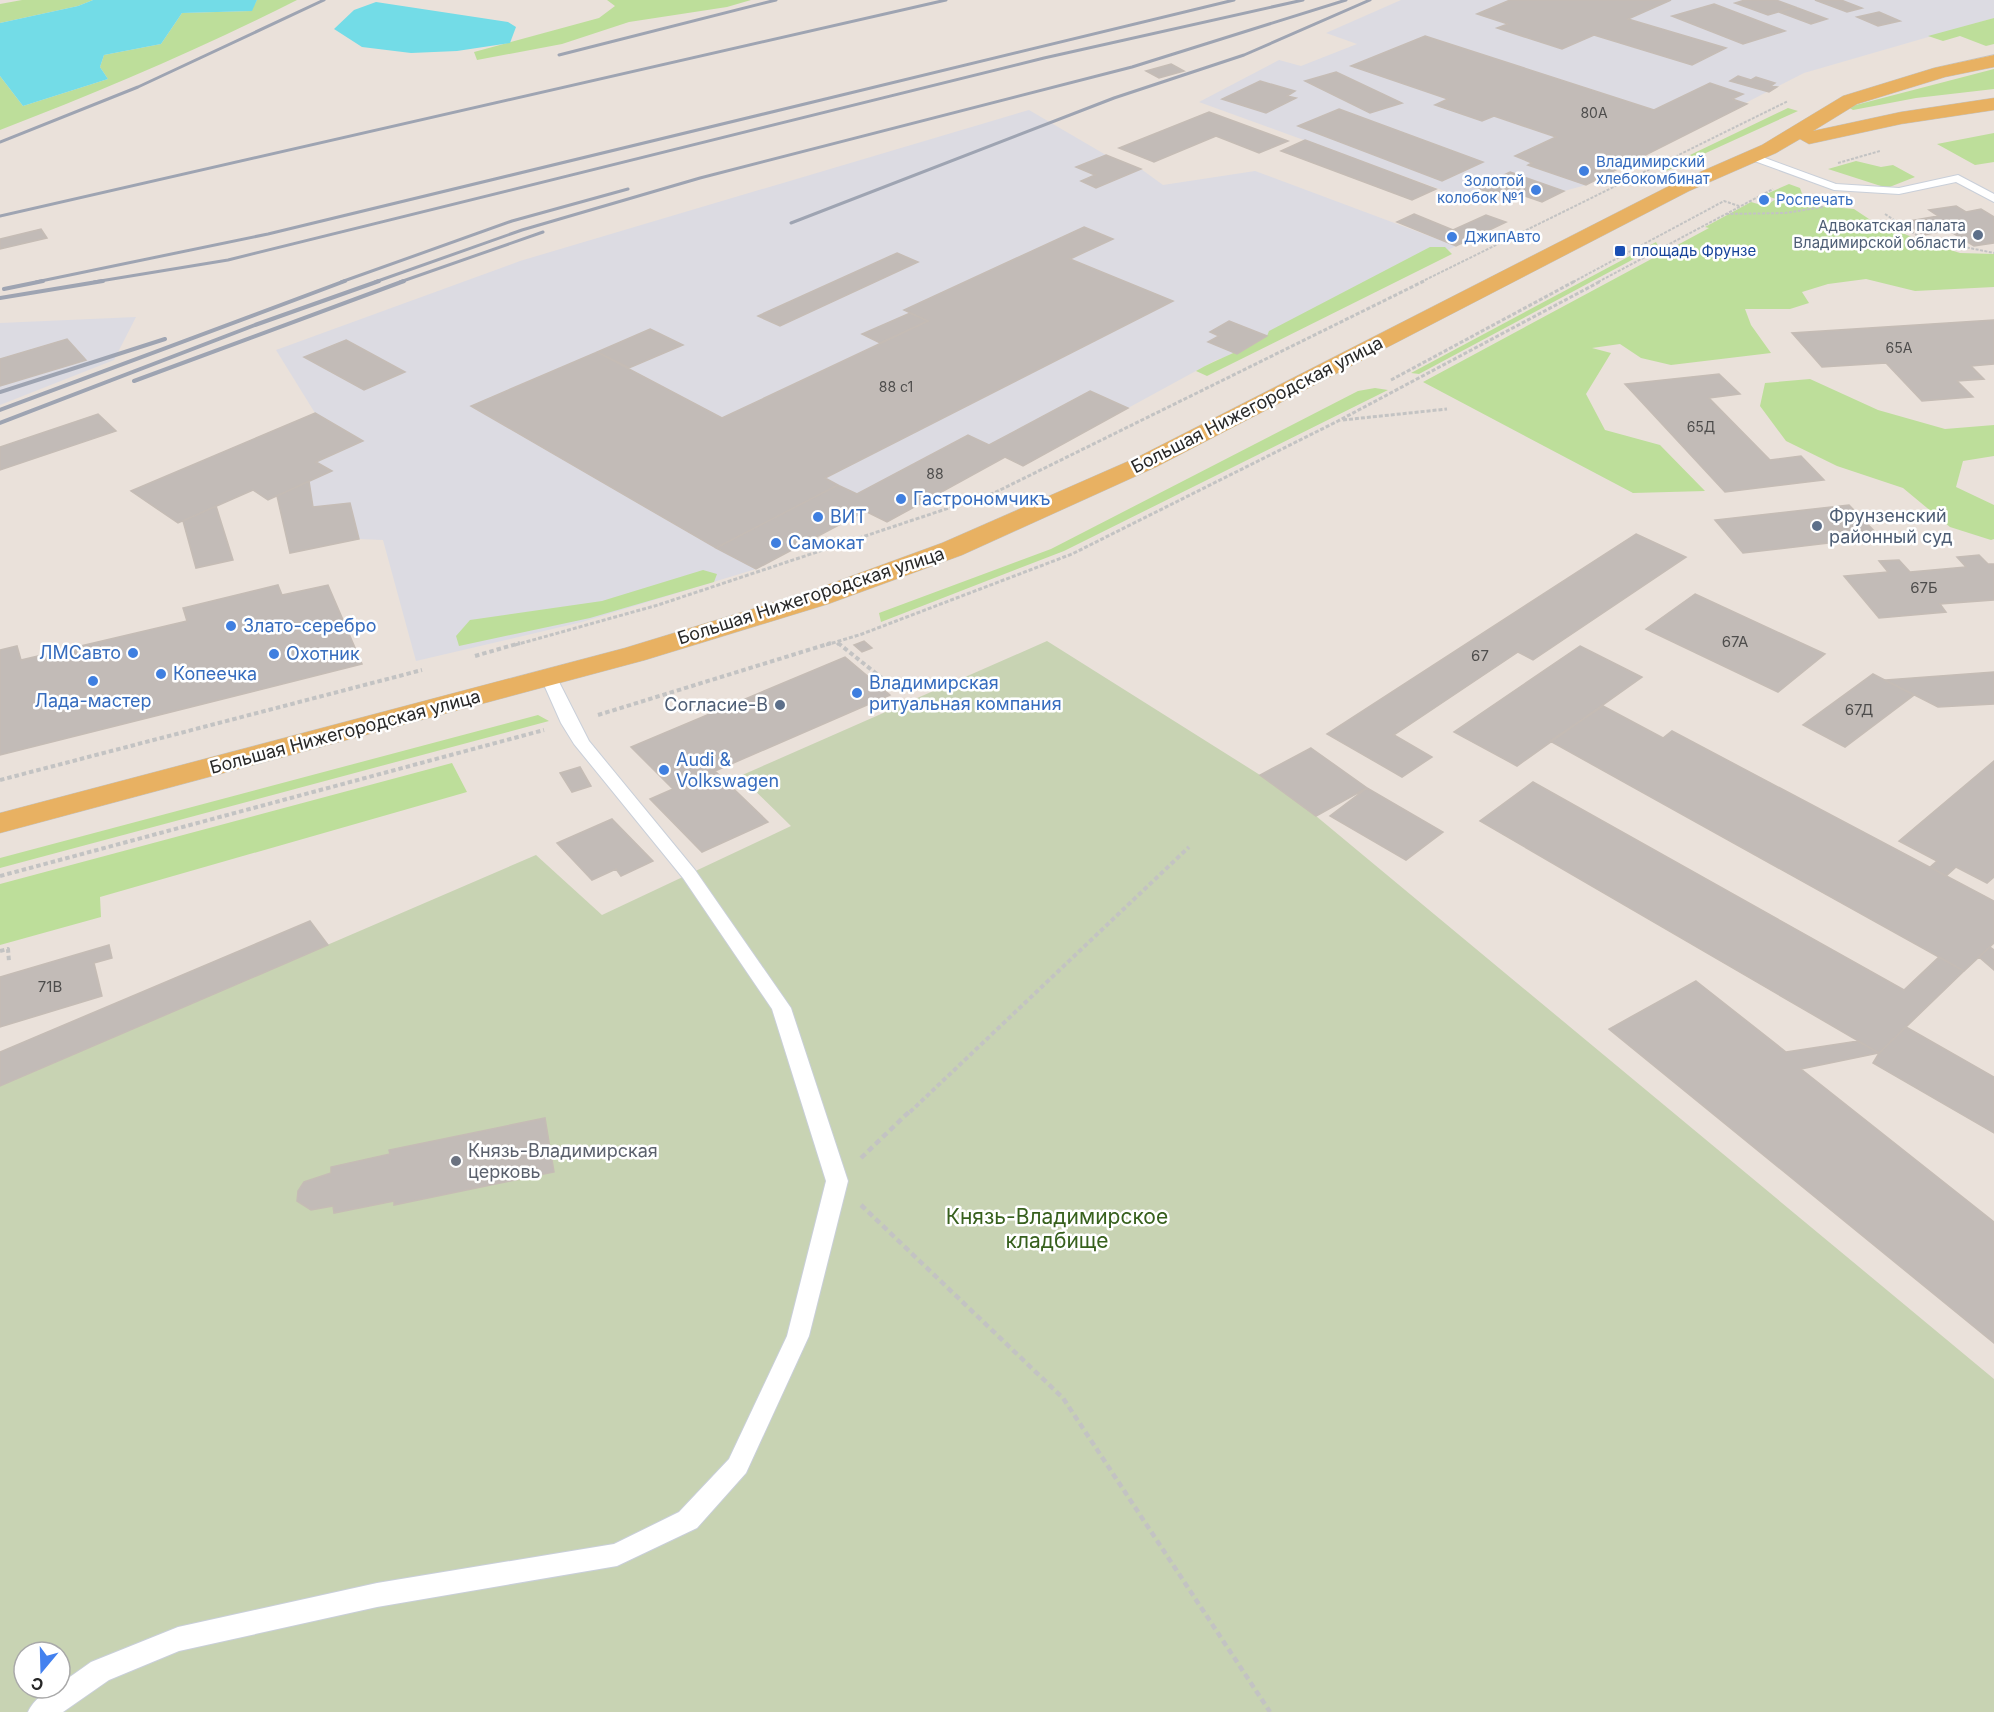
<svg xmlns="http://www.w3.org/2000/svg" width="1994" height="1712" viewBox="0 0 1994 1712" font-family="Inter,sans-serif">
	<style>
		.industrial { fill: #dcdbe2 }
		.green { fill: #bdde9a }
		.cemetery { fill: #c8d3b3; fill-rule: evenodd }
		.water { fill: #73dce7 }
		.building { fill: #c2bbb7; stroke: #c5bcb5; stroke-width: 1.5 }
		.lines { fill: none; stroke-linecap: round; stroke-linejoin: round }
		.service-casing { stroke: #c9cfd9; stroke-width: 2 }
		.primary-casing { stroke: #c3c3c3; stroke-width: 1 }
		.path-far3 { stroke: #c3c3c3; stroke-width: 2; stroke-dasharray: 3 1.5; stroke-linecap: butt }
		.path-far2 { stroke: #c3c3c3; stroke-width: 3; stroke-dasharray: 4 2; stroke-linecap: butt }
		.path-far1 { stroke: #c3c3c3; stroke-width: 4; stroke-dasharray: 4.5 3; stroke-linecap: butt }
		.path { stroke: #c3c3c3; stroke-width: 4.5; stroke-dasharray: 6 4; stroke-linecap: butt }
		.service { fill: #fff; fill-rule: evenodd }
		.primary { fill: #e8b162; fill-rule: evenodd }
		.rail-far1 { stroke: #9ea4b2; stroke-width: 3 }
		.rail { stroke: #9ea4b2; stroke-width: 4 }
		.shop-dot { fill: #3f7fe0; stroke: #fff; stroke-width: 2 }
		.service-dot { fill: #5c6f8a; stroke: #fff; stroke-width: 2 }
		.transit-dot { fill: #1a4fb4; stroke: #fff; stroke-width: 2 }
		.worship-dot { fill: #6b7280; stroke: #fff; stroke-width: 2 }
		.labels { text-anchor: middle; stroke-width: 5; stroke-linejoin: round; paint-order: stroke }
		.far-number-label { font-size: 14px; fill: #4e4d4c }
		.far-shop-label { font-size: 15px; fill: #366cbe; stroke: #fff; text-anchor: start }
		.far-service-label { font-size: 15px; fill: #4e5e75; stroke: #fff; text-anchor: end }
		.far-transit-label { font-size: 15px; fill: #164399; stroke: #fff; text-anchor: start }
		.number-label { font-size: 15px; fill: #4e4d4c }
		.street-label { font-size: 18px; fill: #282828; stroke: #fff }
		.shop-label { font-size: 18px; fill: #366cbe; stroke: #fff; text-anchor: start }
		.service-label { font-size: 18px; fill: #4e5e75; stroke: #fff; text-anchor: start }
		.worship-label { font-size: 18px; fill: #5b616d; stroke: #fff; text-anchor: start }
		.near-park-label { font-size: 21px; fill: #37601d; stroke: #fff }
	</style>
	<rect width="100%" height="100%" fill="#eae1da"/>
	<path class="industrial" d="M1401,0H1994V18L1804,73L1586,185L1564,191L1542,202L1507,190L1496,195L1481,190L1464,198L1199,102L1279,60L1301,66L1357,44L1326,33Z
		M1029,110L1106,155L1141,169L1163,185L1255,171L1456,246L1267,336L1237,354L1216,360L1128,408L1090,391L989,445L967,435L857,494L716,548L756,569L582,622L416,661L383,540L359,539L349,503L313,507L309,481L331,471L316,462L363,441L315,413L276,350L520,261Z
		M136,317L114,360L0,405V323Z"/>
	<path class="green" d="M22,0H93L78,6L0,23V4Z
		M257,0H297C200,49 101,91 0,130V76L23,106L108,79L100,67L104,55L161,44L182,13L251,11Z
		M607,0H751L727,7L629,22L562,44L477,60L474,52L599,18L615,6Z
		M1994,18V44L1986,46L1960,36L1943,41L1928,36Z
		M1994,69V89L1916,98L1853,110L1848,107Z
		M1788,108L1798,111L1664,172L1663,168Z
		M1994,133V162L1975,165L1937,144Z
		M1856,161L1881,167L1893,165L1915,177L1887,188L1828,169Z
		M1789,184L1800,188L1806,205L1854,209L1872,221L1922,241L1960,253L1994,254V287L1915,291L1866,279L1828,284L1802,292L1809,303L1790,309H1745L1751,325L1771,353L1671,365L1641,358L1620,344L1592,348L1611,353L1586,394L1605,430L1660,445L1705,491L1633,493L1423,382L1709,228L1705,227L1751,202L1765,206L1776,199L1764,195Z
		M1656,242L1658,246L1419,374L1411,373Z
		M1430,247H1445L1452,254L1207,376L1196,371C1219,358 1243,350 1267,336L1269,331Z
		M1810,379L1878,410L1945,429L1994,425V456L1963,461L1956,487L1994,505V539L1991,540L1950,527L1903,488L1837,466L1786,441L1760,406L1765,383Z
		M1375,388L1388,390L1064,551L881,622L879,613L1051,549L1358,391Z
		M703,570L717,574L714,582L590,618L459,646L456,636L470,620L602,601Z
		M538,715L549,721L0,868V858Z
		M452,763L467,792L100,897L101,917L0,945V884Z"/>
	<path class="cemetery" d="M1047,641L1260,775L1316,816L1994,1379V1712H0V1086L536,855L602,915L791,826L740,776ZM24,1652H60V1688H24Z"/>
	<path class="water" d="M93,0H257L252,11L182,13L161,44L104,55L100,67L108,79L23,106L0,76V23L78,6Z
		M376,2L508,22L516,27L510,43L457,51L411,53L362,47L334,29L354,10Z"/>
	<path class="building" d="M1510,0H1671L1628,19L1726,48L1692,65L1594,35L1562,49L1497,28L1508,24L1477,14Z
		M1745,0H1776L1795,7L1768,15L1735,3Z
		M1815,0H1841L1862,8L1847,12Z
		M1714,4L1785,31L1743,44L1672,16Z
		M1795,7L1827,19L1811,24L1779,12Z
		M1879,12L1900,21L1878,26L1857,17Z
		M1425,36L1654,110L1710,83L1743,94L1732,99L1747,104L1586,185L1528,165L1532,163L1515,156L1556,137L1494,116L1482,121L1435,105L1448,99L1351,66Z
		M1171,64L1184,71L1159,78L1146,71Z
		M1336,72L1402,103L1370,113L1305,81Z
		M1738,76L1751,80L1756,77L1775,83L1771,86L1777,87L1769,92L1730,81Z
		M1260,81L1295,91L1287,96L1296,98L1266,113L1222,99Z
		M1339,109L1483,162L1442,181L1298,126Z
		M1209,112L1288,141L1259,153L1216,136L1154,162L1119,148Z
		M1305,140L1436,189L1412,200L1281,151Z
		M1106,155L1141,169L1096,188L1081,181L1095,175L1076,167Z
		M1510,172L1564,191L1542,202L1507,190L1496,195L1477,188Z
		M1956,206L1966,212L1981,209L1994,217V243L1974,246L1948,230L1924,235L1904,222L1938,216L1929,210Z
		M1414,214L1453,230L1486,215L1506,222L1456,246L1397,222Z
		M1084,227L1113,239L1070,259L1173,301L825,478L838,485L716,548L471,406L597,352L722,418L928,321L904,310Z
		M41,229L47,238L0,249V239Z
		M897,253L918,262L780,326L758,316Z
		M910,313L928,321L880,343L862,334Z
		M1994,320V364L1971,366L1984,379L1957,381L1973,397L1922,401L1886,363L1822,367L1792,333Z
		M1229,321L1267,336L1237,354L1208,342L1219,336L1210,332Z
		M650,329L683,345L629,368L597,352Z
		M67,339L86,360L0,386V359Z
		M346,340L405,372L364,390L304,357Z
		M1719,374L1740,394L1709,398L1770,460L1801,456L1824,480L1725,492L1625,384Z
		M1090,391L1128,408L1023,466L1005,457L887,522L865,511L756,569L716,548L838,485L857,494L968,435L989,445Z
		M315,413L363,441L316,462L332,471L268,500L253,490L178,523L131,491Z
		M98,414L116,431L0,470V447Z
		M309,481L313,507L350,503L359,539L290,553L277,496Z
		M1849,505L1880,537L1743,553L1715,520Z
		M216,506L233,560L196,568L183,521Z
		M1636,534L1686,557L1533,660L1518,652L1394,735L1432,757L1402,777L1327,734Z
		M1979,555L1988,564H1994V600L1940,604L1946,612L1879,618L1844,576L1888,572L1879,561L1899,560L1910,572L1966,567L1957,557Z
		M278,585L282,595L328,585L362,664L0,755V650L17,646L21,660L187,621L183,608Z
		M1695,594L1825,654L1778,692L1646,629Z
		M864,641L872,648L862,652L854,645Z
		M1580,646L1642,677L1517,766L1454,732Z
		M845,657L890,695L715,771L768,822L702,852L650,799L673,789L631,747Z
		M1994,672V704L1938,707L1885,680Z
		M1873,674L1914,695L1845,747L1803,725Z
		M1603,706L1663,738L1672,731L1994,901V943L1964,971L1550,741Z
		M1311,748L1367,788L1316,816L1260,775Z
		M1994,761V877L1987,883L1956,867L1946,876L1930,867L1937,861L1899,841Z
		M580,767L591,786L572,792L560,773Z
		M1533,782L1904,990L1939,957L1964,971L1879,1053L1480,821Z
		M1367,788L1443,832L1406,860L1330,816Z
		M612,819L653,861L621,876L616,869L592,880L557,843Z
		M310,921L328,945L0,1086V1052Z
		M109,945L112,958L94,963L102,996L0,1027V977Z
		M1990,947L1994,950V970L1979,957Z
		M1696,981L1786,1052L1858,1041L1879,1053L1801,1069L1994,1222V1343L1609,1029Z
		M1906,1027L1994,1077V1133L1873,1063L1879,1053Z
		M545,1118L554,1172L394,1205V1201L334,1213L333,1206L311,1210L297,1201L298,1191L304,1182L331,1173V1167L390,1154L389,1150Z"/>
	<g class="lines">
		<g class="service-casing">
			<path id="service" d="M1749,155H1757L1836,184L1899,188L1958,175L1994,194V202L1956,182L1899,194L1834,190L1749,159Z
				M549,673L557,678L589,741L695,870L791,1008L848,1181L809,1336L746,1473L697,1528L617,1566L377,1607L179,1651L109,1680L63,1712H28C33,1701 47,1688 60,1688V1684L91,1662L178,1627L377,1583L614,1544L679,1512L729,1459L787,1336L826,1181L772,1009L683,878L574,744L561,723L541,678Z"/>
		</g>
		<g class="primary-casing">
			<path id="primary" d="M1994,55V67L1945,77L1857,104L1813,131L1901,112L1994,98V110L1901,124L1809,144L1800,139L1776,153L1689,191L1156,467L962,555L828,604L645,660L0,833V813L625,648L808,592L942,543L1138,457L1675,183L1762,145L1843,96L1934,68Z"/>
		</g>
		<path class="path-far3" d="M1838,163L1880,151
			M1726,214L1785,213L1823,207
			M1885,214L1921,238L1994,253
			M1421,282L1788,101
			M1573,282L1724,201L1739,206
			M1598,282L1773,189"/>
		<path class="path-far2" d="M1391,380L1575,281
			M1343,420L1447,409
			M837,643L839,645
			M515,645L658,605L994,493L1424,281
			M826,645L862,634L1072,554L1338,421L1601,281"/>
		<path class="path-far1" d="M838,643L893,687
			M475,656L520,643
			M598,715L831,643
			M0,780L422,670
			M0,876L544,730
			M0,951L8,949L9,962
			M910,1112L1189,847"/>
		<path class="path" d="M861,1158L911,1110
			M861,1205L1063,1398L1270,1712"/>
		<use href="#service" class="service"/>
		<use href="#primary" class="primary"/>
		<path class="rail-far1" d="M559,55L776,0
			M0,142L138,87L324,0
			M0,216L946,0
			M791,223L1114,98L1244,55L1370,0
			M36,282L268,234L1234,0
			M94,282L228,260L1044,58L1303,0
			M341,282L512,221L628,189
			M375,282L522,230L700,178L1132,67L1346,0
			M400,282L543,232"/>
		<path class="rail" d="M4,289L43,281
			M0,298L103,281
			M134,381L404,281
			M0,392L165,339
			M0,410L345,281
			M0,423L255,325L379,281"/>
	</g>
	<g class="shop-dot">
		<circle cx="1584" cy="171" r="6"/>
		<circle cx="1536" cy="190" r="6"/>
		<circle cx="1764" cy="200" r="6"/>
		<circle cx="1452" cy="237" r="6"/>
		<circle cx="901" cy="499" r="6"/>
		<circle cx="818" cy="517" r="6"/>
		<circle cx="776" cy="543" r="6"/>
		<circle cx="231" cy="626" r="6"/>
		<circle cx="133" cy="653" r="6"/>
		<circle cx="274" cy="654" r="6"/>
		<circle cx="161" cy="674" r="6"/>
		<circle cx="93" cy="681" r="6"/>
		<circle cx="857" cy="693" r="6"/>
		<circle cx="664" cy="770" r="6"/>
	</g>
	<g class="service-dot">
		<circle cx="1978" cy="235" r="6"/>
		<circle cx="1817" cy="526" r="6"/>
		<circle cx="780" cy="705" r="6"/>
	</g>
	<rect class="transit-dot" x="1614" y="245" width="12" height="12" rx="3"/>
	<circle class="worship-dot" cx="456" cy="1161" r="6"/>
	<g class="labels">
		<g class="far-number-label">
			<text x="1594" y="118">80А</text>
			<text x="1899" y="353">65А</text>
			<text x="896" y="392">88 с1</text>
			<text x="1701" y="432">65Д</text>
			<text x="935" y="479">88</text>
		</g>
		<g class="far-shop-label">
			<text x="1596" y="167">Владимирский<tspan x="1596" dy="17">хлебокомбинат</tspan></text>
			<text x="1524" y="186" text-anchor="end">Золотой<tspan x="1524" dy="17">колобок №1</tspan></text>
			<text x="1776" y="205">Роспечать</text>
			<text x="1464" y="242">ДжипАвто</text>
		</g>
		<g class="far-service-label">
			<text x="1966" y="231">Адвокатская палата<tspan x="1966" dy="17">Владимирской области</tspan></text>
		</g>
		<g class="far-transit-label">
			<text x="1632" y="256">площадь Фрунзе</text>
		</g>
		<g class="number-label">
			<text x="1924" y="593">67Б</text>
			<text x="1735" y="647">67А</text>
			<text x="1480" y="661">67</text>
			<text x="1859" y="715">67Д</text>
			<text x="50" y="992">71В</text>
		</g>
		<g class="street-label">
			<text transform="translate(1257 405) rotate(-27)" y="6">Большая Нижегородская улица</text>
			<text transform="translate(811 596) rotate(-18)" y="6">Большая Нижегородская улица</text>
			<text transform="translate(345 732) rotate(-15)" y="6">Большая Нижегородская улица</text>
		</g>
		<g class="shop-label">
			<text x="913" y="505">Гастрономчикъ</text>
			<text x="830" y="523">ВИТ</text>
			<text x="788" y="549">Самокат</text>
			<text x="243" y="632">Злато-серебро</text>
			<text x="121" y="659" text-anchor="end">ЛМСавто</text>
			<text x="286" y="660">Охотник</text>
			<text x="173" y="680">Копеечка</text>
			<text x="869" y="689">Владимирская<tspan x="869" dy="21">ритуальная компания</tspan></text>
			<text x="93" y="707" text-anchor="middle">Лада-мастер</text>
			<text x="676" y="766">Audi &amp;<tspan x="676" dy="21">Volkswagen</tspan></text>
		</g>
		<g class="service-label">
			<text x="1829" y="522">Фрунзенский<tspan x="1829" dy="21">районный суд</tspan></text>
			<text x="768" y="711" text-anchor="end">Согласие-В</text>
		</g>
		<g class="worship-label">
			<text x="468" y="1157">Князь-Владимирская<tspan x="468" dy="21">церковь</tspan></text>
		</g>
		<g class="near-park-label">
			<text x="1057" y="1224">Князь-Владимирское<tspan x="1057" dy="24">кладбище</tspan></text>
		</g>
	</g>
	<g transform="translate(42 1670) rotate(199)"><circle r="28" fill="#ffffff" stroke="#a9a9a9" stroke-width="1.5"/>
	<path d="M0-4.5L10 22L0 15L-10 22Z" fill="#4381ef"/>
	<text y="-9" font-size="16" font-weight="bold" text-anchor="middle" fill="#282828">С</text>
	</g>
</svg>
